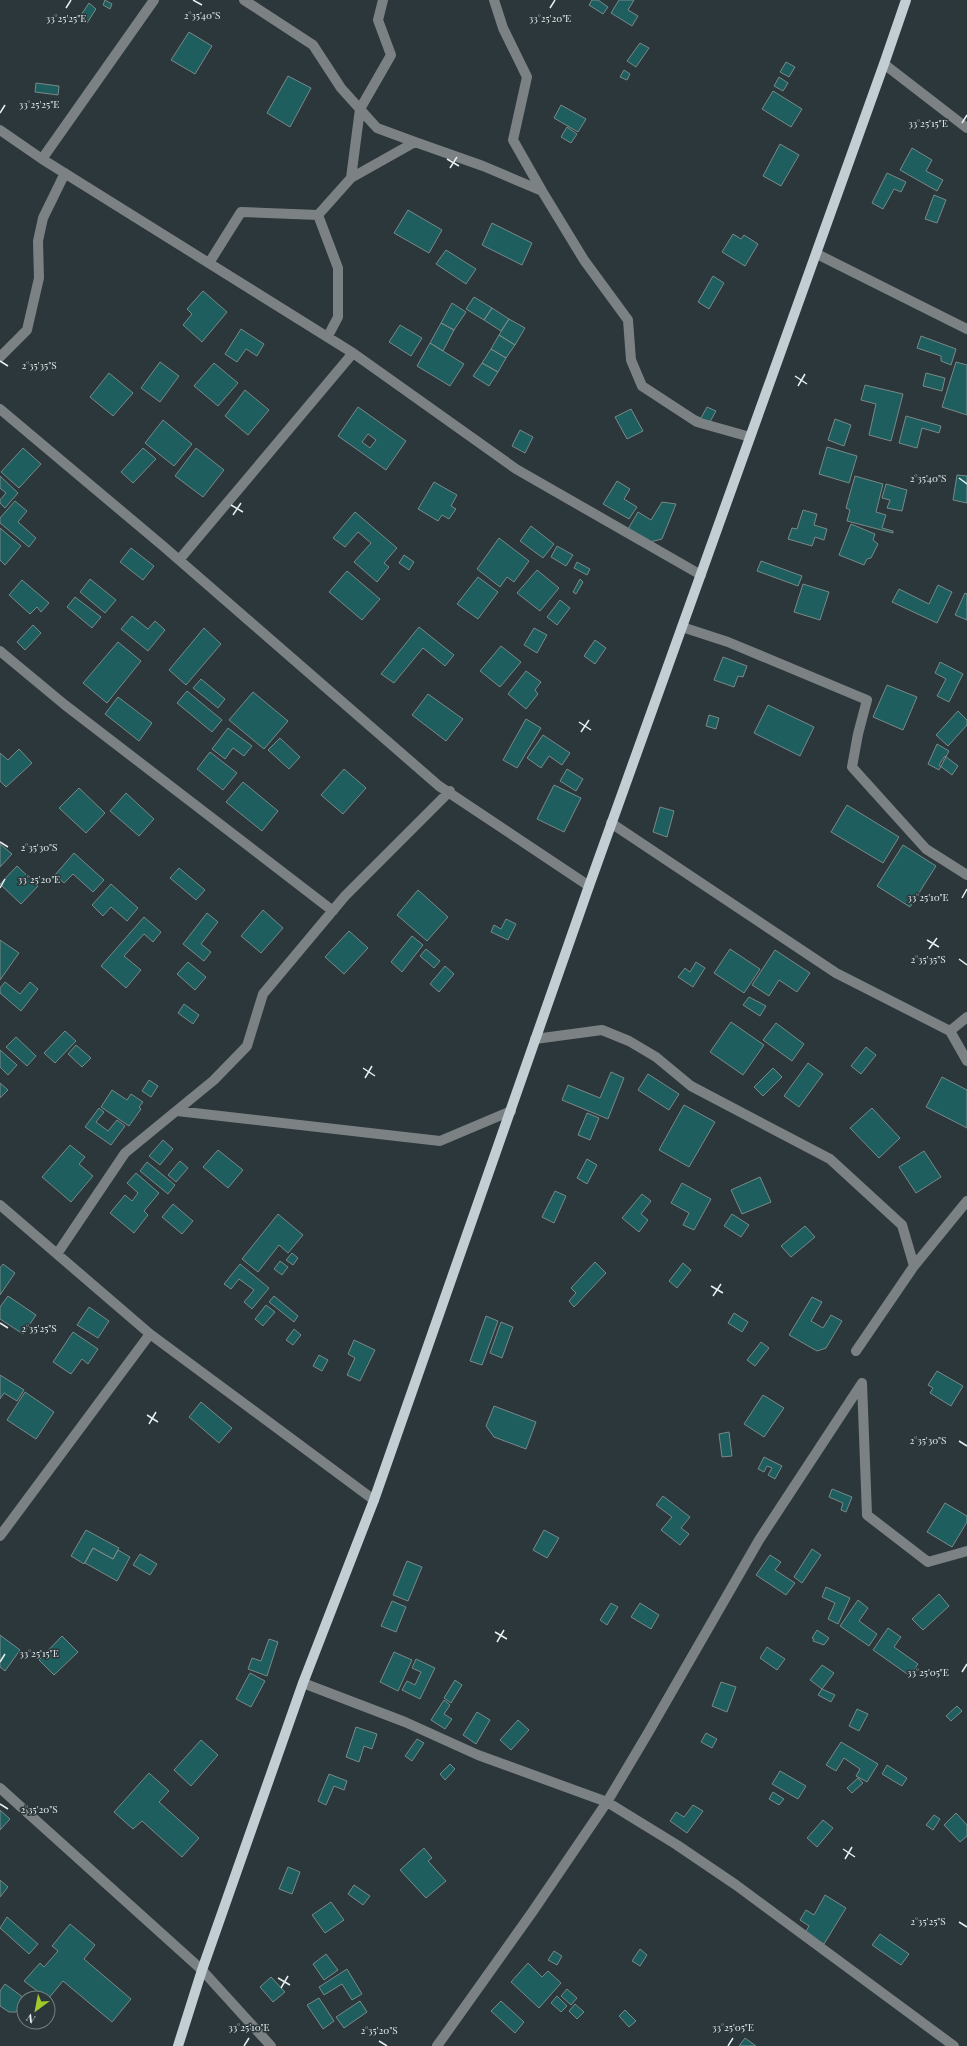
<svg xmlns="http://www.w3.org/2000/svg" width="967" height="2046" viewBox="0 0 967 2046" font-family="'Playfair Display',serif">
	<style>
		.building { fill: #1f5e5f; stroke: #7a8888; fill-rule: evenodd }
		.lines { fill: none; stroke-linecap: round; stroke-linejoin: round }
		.minor { stroke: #7c8184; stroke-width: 10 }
		.major { stroke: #c3ced4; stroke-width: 10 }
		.ticks { fill: none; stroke: #e7eef0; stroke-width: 1.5 }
		.ticks-label { font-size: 10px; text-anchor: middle; fill: #e7eef0; stroke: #2b373a; stroke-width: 3; stroke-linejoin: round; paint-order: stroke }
	</style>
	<rect width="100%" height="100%" fill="#2b373a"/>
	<path class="building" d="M105,0L112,4L110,9L103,5Z
		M592,0H598L608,7L603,14L589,5Z
		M619,0H634L628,10L638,16L632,26L611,13Z
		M89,3L96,9L87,23L79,18Z
		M189,32L212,46L195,74L171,60Z
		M640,43L649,48L636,67L627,61Z
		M786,62L795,67L789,77L780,72Z
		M624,70L630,74L627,80L620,77Z
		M288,76L311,88L290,127L267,113Z
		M779,77L788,83L783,91L774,86Z
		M36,83L59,86L58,95L35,92Z
		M773,91L802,109L791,127L762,109Z
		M561,105L586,119L578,132L554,118Z
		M567,127L577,134L571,143L561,137Z
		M780,144L799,155L781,186L763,176Z
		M912,148L932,160L926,171L943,180L937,191L900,170Z
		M887,173L906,182L901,192L894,189L883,209L872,203Z
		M934,195L946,200L937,223L925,219Z
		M408,210L442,230L429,253L394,233Z
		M492,223L532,243L522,265L482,245Z
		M733,234L741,239L744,235L758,244L745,266L722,252Z
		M446,250L476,269L466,284L436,264Z
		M713,276L724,283L709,309L698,302Z
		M203,291L227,312L202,342L183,325L192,314L187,309Z
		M474,297L492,308L484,320L466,309Z
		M452,303L466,312L454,330L441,323Z
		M492,308L509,319L501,331L484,320Z
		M509,319L525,328L515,345L499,335Z
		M441,323L454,330L443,351L430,343Z
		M400,325L422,338L411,356L389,342Z
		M241,329L264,344L257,356L246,349L237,362L225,354Z
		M499,335L515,345L506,358L491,349Z
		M921,336L956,349L951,365L941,361V356L917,348Z
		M430,343L464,364L450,386L417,366Z
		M491,349L506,358L498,372L482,363Z
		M160,362L179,376L160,402L141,388Z
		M956,362L967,365V415L942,407Z
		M214,363L238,383L218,406L194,386Z
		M482,363L498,372L489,386L473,376Z
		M109,373L133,393L113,416L90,397Z
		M926,373L945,378L942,391L923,386Z
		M865,385L903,394L891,441L869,435L876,404L861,400Z
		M245,390L269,410L248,435L225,416Z
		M358,407L406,441L386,470L338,436ZM368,434L376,440L370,448L362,442Z
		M707,407L716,411L707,427L696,416L701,418Z
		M631,409L643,431L627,439L615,417Z
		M906,416L941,426L939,433L922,428L917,448L899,443Z
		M835,419L851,425L844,446L828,440Z
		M163,420L192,444L174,466L145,443Z
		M520,430L533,437L525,453L512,446Z
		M827,447L857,456L849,483L819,474Z
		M23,448L41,464L19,488L1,472Z
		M143,448L156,459L133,483L121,472Z
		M196,448L224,470L203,497L175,476Z
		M957,475L967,476V503L953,500Z
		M0,476L18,493L5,508L0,503V500L6,493L0,488Z
		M855,476L883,484L876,512L886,515L882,528L893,531V533L847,521L850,510L846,508Z
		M617,481L630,489L624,499L637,507L629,519L603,504Z
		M434,482L457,495L451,506L456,509L449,519L442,515L438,521L418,509Z
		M886,484L907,490L902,511L887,508L890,500L882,498Z
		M15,501L27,511L18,522L36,538L29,547L0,523V518Z
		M662,502L676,504L662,539L650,542L628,529L638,512L651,520Z
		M803,510L817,514L814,525L827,529L824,540L815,537L812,546L788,539L792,528L797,529Z
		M355,512L397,548L384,563L389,567L377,582L354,562L371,543L358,532L345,547L333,538Z
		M851,524L875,534L873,540L878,544L871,558L867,559L864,565L839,555Z
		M531,526L554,544L543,558L520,541Z
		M0,528L21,546L5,565L0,560Z
		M499,538L529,561L514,582L507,577L500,587L477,569Z
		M557,546L573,555L566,566L551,557Z
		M131,548L154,566L143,580L120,562Z
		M404,555L414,562L409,570L399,563Z
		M761,561L802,576L798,586L757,571Z
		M577,562L590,569L587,575L574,568Z
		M537,570L559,588L540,611L517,593Z
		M347,571L380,599L362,620L329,592Z
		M478,577L498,592L478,619L457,604Z
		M90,579L116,600L105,613L80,592Z
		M580,579L583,582L576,594L573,592Z
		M22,580L49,603L41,612L37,607L30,614L9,595Z
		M803,584L829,592L820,620L794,612Z
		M938,585L952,592L937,623L892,602L899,589L929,604Z
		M965,593L967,594V620L955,615Z
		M75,597L101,617L92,628L67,607Z
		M560,600L570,608L557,625L547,617Z
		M132,616L148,629L155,621L165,630L148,651L121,629Z
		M33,625L41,633L25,650L17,642Z
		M419,627L454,655L445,666L423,648L394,683L381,674Z
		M204,628L221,644L186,685L169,670Z
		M534,628L547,635L537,653L524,645Z
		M595,640L606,648L595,664L584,656Z
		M118,642L141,661L107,703L83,683Z
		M501,646L521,662L500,687L480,671Z
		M723,657L747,666L743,677L738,676L734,687L714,680Z
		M940,662L963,674L949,702L937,696L946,679L935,673Z
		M526,671L541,682L535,690L538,694L526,709L508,694Z
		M201,679L225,699L218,708L193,688Z
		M887,685L917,697L903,730L873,717Z
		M187,691L222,720L212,732L177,703Z
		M253,692L288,721L264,749L229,720Z
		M428,694L463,719L446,741L412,715Z
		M118,697L152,723L139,741L105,714Z
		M768,705L814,727L800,756L754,733Z
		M958,711L967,720V725L948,746L936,735Z
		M709,715L719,718L716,729L706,726Z
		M526,719L541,728L517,768L503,760Z
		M228,728L252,746L244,756L233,748L225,759L212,749Z
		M543,735L570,753L562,765L549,756L541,768L527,758Z
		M280,738L300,757L289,769L268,750Z
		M937,744L949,751L939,770L928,764Z
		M19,749L32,763L6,787L0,781V753L8,760Z
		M210,752L237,773L223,790L197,769Z
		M945,756L958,766L952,775L939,765Z
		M344,769L366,788L343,814L321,795Z
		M567,769L583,779L576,791L560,781Z
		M243,782L278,811L262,831L226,802Z
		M554,785L581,798L564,832L537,819Z
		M79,788L105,813L86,833L59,808Z
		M126,793L154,819L139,836L110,811Z
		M847,805L899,837L883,863L831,832Z
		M660,807L674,811L667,837L653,832Z
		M0,844L12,854L0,867Z
		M903,845L936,866L910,907L877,886Z
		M74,853L104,880L93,892L73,874L64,883L55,875Z
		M17,866L38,886L21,904L0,884Z
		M179,868L205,890L196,900L170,878Z
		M111,884L138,908L127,921L111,907L103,916L92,905Z
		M418,890L448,917L427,941L397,915Z
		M263,910L283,928L261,953L241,936Z
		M207,913L218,922L201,944L211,952L204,961L183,944Z
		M144,917L161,932L153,942L144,934L124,956L141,970L126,988L101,966Z
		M506,919L516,924L508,940L491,932L494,925L501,929Z
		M349,931L368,948L344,974L325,957Z
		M412,936L423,945L402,972L391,962Z
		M0,940L19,953L0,980Z
		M426,949L440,961L434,968L420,956Z
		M730,949L760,969L744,993L714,973Z
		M775,950L810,973L797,992L779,980L769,996L752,985Z
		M188,962L206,977L195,990L177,974Z
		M696,962L705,968L693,987L678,977L685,968L690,972Z
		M445,966L454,974L439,992L430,984Z
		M5,982L20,994L30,982L38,989L21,1011L0,993V988Z
		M749,997L766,1006L760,1016L743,1005Z
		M184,1004L199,1015L193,1024L178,1013Z
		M731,1022L764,1045L743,1075L710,1052Z
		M776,1023L804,1044L792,1061L763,1040Z
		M65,1031L76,1041L55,1063L44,1053Z
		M16,1037L36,1056L27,1066L6,1047Z
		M76,1045L91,1058L82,1067L68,1054Z
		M866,1047L876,1055L861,1074L851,1066Z
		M0,1050L17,1065L8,1075L0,1067Z
		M808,1063L823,1074L799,1107L784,1096Z
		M773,1068L782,1077L763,1096L754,1087Z
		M611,1072L624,1078L608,1119L562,1100L568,1085L600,1098Z
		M648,1074L679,1094L669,1110L638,1090Z
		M942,1077L967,1090V1128L926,1107Z
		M149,1080L158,1086L151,1097L142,1091Z
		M0,1083L8,1090L0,1098Z
		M112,1090L127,1100L131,1094L143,1102L139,1107L141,1109L129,1126L101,1107Z
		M684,1105L715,1122L689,1167L659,1150Z
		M99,1108L104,1112L96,1122L108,1131L117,1120L125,1126L111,1145L85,1127Z
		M872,1108L900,1138L879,1158L850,1128Z
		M587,1113L599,1118L590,1140L578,1135Z
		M163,1140L173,1149L160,1165L149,1156Z
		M70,1145L85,1157L79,1164L93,1176L71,1202L42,1177Z
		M218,1150L243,1170L228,1188L203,1167Z
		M924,1151L941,1177L916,1193L899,1167Z
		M587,1159L597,1165L587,1184L577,1178Z
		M180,1161L188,1168L176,1182L168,1175Z
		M147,1162L175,1185L168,1194L140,1171Z
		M136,1173L159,1193L144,1211L148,1215L134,1233L110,1213L125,1195L132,1201L138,1193L127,1183Z
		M760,1177L771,1202L742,1214L731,1190Z
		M682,1183L711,1199L694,1230L683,1225L689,1213L671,1203Z
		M555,1191L566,1196L554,1223L542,1217Z
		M642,1194L651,1201L641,1214L648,1220L639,1232L622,1218Z
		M173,1204L193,1221L182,1234L162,1217Z
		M278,1214L303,1235L288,1253L279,1245L258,1272L242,1259Z
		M732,1214L749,1225L741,1237L724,1226Z
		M805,1226L815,1237L791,1257L781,1246Z
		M292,1253L298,1258L293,1265L286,1260Z
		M280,1261L288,1267L282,1275L274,1269Z
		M595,1262L606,1273L574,1307L569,1301L576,1293L571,1288Z
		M683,1263L691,1270L677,1288L669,1281Z
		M3,1264L15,1273L0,1295V1268Z
		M240,1264L269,1288L252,1309L244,1302L254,1290L239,1279L231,1289L224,1284Z
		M8,1296L36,1315L23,1334L0,1319V1307Z
		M274,1296L298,1316L294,1322L269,1302Z
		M812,1297L822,1302L811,1321L823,1328L831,1315L842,1321L826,1348L817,1351L789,1335Z
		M266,1305L275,1312L263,1326L255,1319Z
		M89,1307L109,1321L98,1338L77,1325Z
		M734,1313L748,1322L742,1332L728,1323Z
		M486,1316L498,1321L482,1365L470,1361Z
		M501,1322L513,1327L502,1358L490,1353Z
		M294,1329L301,1335L293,1345L286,1340Z
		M73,1332L98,1349L88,1364L82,1359L71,1374L53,1362Z
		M354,1340L375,1350L360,1381L347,1375L355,1358L348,1354Z
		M761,1342L769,1348L755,1366L747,1360Z
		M319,1355L328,1360L322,1371L313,1366Z
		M937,1371L963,1386L951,1406L930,1393L933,1388L928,1385Z
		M0,1375L24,1390L17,1401L4,1393L0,1399Z
		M25,1392L54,1412L36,1439L7,1420Z
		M763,1395L784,1408L764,1437L744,1424Z
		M201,1402L232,1428L219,1443L189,1417Z
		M494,1406L536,1422L526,1449L494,1437L486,1426Z
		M729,1432L732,1456L722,1457L719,1434Z
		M764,1457L782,1466L775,1479L768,1475L772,1468L767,1466L764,1472L758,1469Z
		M832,1489L852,1497L846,1512L841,1510L843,1503L829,1497Z
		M663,1496L690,1517L681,1528L689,1534L680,1545L661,1530L672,1517L656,1505Z
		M945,1503L967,1516V1522L952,1547L927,1532Z
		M86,1530L119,1548L113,1559L93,1548L84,1564L71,1556Z
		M544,1530L559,1538L547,1558L533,1550Z
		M93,1548L113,1559L118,1550L130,1557L117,1581L85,1563Z
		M812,1549L821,1555L802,1583L794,1577Z
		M140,1554L157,1564L150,1575L133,1565Z
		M770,1555L781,1562L775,1570L795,1583L786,1595L756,1575Z
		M407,1561L422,1567L408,1601L393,1595Z
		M826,1587L850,1598L838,1624L828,1619L835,1603L822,1597Z
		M939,1594L949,1606L923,1630L912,1619Z
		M858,1600L868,1608L859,1621L877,1634L869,1646L840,1626Z
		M392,1601L406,1607L396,1632L381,1626Z
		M611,1603L618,1607L607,1625L600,1620Z
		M640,1603L659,1615L651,1629L631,1617Z
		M888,1628L901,1637L894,1647L918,1664L910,1676L873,1650Z
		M817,1630L829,1638L824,1645L813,1641L814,1639L812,1638Z
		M0,1635L20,1650L5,1671L0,1667Z
		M62,1636L78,1652L54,1675L39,1660Z
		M269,1639L278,1642L267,1676L248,1669L252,1658L261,1661Z
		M767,1647L785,1659L777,1670L760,1658Z
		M394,1652L412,1660L398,1691L380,1682Z
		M416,1659L435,1668L420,1699L402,1690L407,1681L415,1685L421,1672L412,1668Z
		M822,1665L834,1673L822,1689L810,1680Z
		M250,1673L265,1681L251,1707L236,1699Z
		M455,1680L462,1685L451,1703L444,1698Z
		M721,1682L736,1687L727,1712L712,1706Z
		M822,1689L835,1695L831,1702L818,1695Z
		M444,1700L450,1705L444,1714L452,1719L445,1729L431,1720Z
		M957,1706L962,1711L951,1721L946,1716Z
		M857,1709L868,1714L859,1731L849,1726Z
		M477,1712L490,1720L476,1744L463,1735Z
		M518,1720L529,1730L511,1750L500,1740Z
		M356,1727L377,1734L372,1749L364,1746L359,1762L346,1757Z
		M706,1733L717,1739L712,1748L701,1742Z
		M417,1739L424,1743L412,1761L405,1756Z
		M201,1740L218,1755L191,1786L174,1770Z
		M841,1742L878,1764L867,1782L856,1776L860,1769L844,1758L836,1771L826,1765Z
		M450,1764L455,1769L445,1780L440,1774Z
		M887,1765L907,1778L902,1786L882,1774Z
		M780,1771L806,1786L798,1799L772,1784Z
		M149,1773L169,1791L159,1802L199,1838L182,1857L142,1821L133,1829L114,1812Z
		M329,1774L347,1781L344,1790L334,1786L326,1805L318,1801Z
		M858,1778L863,1783L852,1793L847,1788Z
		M773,1792L784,1799L779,1805L769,1799Z
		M693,1805L703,1811L687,1833L670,1821L676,1812L684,1817Z
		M0,1810L10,1819L0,1830Z
		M956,1813L967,1825V1836L960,1842L944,1825Z
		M934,1815L940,1819L933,1830L926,1825Z
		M823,1820L833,1828L817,1847L807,1838Z
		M424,1848L432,1858L428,1861L446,1881L426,1898L400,1870Z
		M288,1867L300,1872L292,1894L279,1889Z
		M0,1880L8,1887L0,1897Z
		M354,1885L370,1896L363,1905L348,1894Z
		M825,1895L846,1908L824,1944L805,1933L809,1926L800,1920L806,1910L814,1915Z
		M331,1902L344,1920L325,1933L312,1915Z
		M7,1917L38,1944L29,1954L0,1928Z
		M70,1924L95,1945L84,1959L131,1999L112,2022L63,1981L48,1999L24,1981L40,1963L44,1967L58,1951L52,1946Z
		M880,1934L909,1954L901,1965L872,1945Z
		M640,1949L647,1955L640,1966L632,1961Z
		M554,1951L562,1956L557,1965L548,1960Z
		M326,1954L338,1970L324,1980L313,1964Z
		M528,1963L542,1977L548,1971L561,1983L539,2008L511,1982Z
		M347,1969L362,1994L352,2000L342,1984L324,1995L319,1987Z
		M271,1977L285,1992L273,2002L260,1987Z
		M5,1984L24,1998V2001L16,2012H9L0,2006V1991Z
		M567,1989L577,1998L571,2005L561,1996Z
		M557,1996L567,2006L561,2012L551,2003Z
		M319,1998L334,2021L323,2029L307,2005Z
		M360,2001L367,2012L344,2028L336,2017Z
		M501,2001L524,2022L515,2033L491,2011Z
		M575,2004L584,2012L577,2019L569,2011Z
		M625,2010L636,2021L629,2027L619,2016Z
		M745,2038L756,2046H739Z"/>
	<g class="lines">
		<path class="minor" d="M244,0L313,45L341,88L377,128L415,142
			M494,0L503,28L527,77L513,140L542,191L584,260L628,320L631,360L642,386L697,422L750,437
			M884,64L967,128
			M0,130L42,159L353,353L516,469L701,575
			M42,159L154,0
			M351,178L360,109L391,55L378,20L383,0
			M318,215L338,268V317L328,336
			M817,254L967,329
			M209,263L241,212L318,215L351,178L415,142L483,166L542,191
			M0,357L27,330L39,278L38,241L43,218L65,173
			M0,409L163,546L439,786L589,886
			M179,560L353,353
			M682,627L728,642L867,700L858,734L852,767L926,849L967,875
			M0,651L65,705L333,911
			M611,823L836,973L950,1031L967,1061
			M950,1031L967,1017
			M535,1039L602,1030L629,1041L656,1057L691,1086L830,1159L902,1225L914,1266
			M177,1111L440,1141L511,1111
			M0,1205L150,1334L374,1500
			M57,1254L125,1153L214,1080L247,1046L263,994L345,896L450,791
			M856,1351L914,1266L967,1201
			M862,1383L867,1515L928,1562L967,1551
			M0,1536L150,1334
			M303,1683L405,1722L478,1755L607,1802L677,1845L736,1885L954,2046
			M0,1788L202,1970L271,2046
			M437,2046L533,1911L607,1802L648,1733L759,1540L862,1383"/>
		<path class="major" d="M178,2046L202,1970L303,1683L374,1500L589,886L884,64L906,0"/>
	</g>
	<path class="ticks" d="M193,0L202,5M66,8L71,0M550,8L555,0M0,113L5,105M962,123L967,115M447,159L459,166M450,168L457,157M0,361L8,366M795,376L807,384M798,386L805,374M959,478L967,484M231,505L243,512M233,515L241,503M579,722L591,730M581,732L589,720M0,842L8,847M0,888L5,879M962,898L967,889M927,940L939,947M929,949L937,938M959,959L967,965M363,1068L375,1076M365,1078L372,1066M711,1286L723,1293M713,1296L721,1284M0,1323L8,1328M147,1415L158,1422M149,1424L156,1412M959,1441L967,1446M495,1632L507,1639M497,1642L504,1630M0,1662L5,1654M962,1672L967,1664M0,1804L8,1809M843,1849L855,1857M845,1859L852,1847M959,1922L967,1927M278,1978L290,1985M281,1988L288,1976M379,2041L387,2046M244,2046L249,2038M728,2046L733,2038"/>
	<g class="ticks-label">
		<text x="202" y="19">2°35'40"S</text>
		<text x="66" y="22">33°25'25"E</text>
		<text x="550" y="22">33°25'20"E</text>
		<text x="39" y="108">33°25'25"E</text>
		<text x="928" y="127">33°25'15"E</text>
		<text x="39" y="369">2°35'35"S</text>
		<text x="928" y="482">2°35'40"S</text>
		<text x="39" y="851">2°35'30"S</text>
		<text x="39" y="883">33°25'20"E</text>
		<text x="928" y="901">33°25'10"E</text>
		<text x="928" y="963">2°35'35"S</text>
		<text x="39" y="1332">2°35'25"S</text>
		<text x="928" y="1444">2°35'30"S</text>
		<text x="39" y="1657">33°25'15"E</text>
		<text x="928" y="1676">33°25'05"E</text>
		<text x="39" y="1813">2°35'20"S</text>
		<text x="928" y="1925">2°35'25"S</text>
		<text x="249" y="2031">33°25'10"E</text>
		<text x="733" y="2031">33°25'05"E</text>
		<text x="379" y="2034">2°35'20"S</text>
	</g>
	<g transform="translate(36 2010) rotate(212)"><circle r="19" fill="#2b373a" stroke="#768083"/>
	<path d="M0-3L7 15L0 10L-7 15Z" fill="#a0c92c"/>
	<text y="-6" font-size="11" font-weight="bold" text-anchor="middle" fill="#e7eef0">N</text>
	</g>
</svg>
